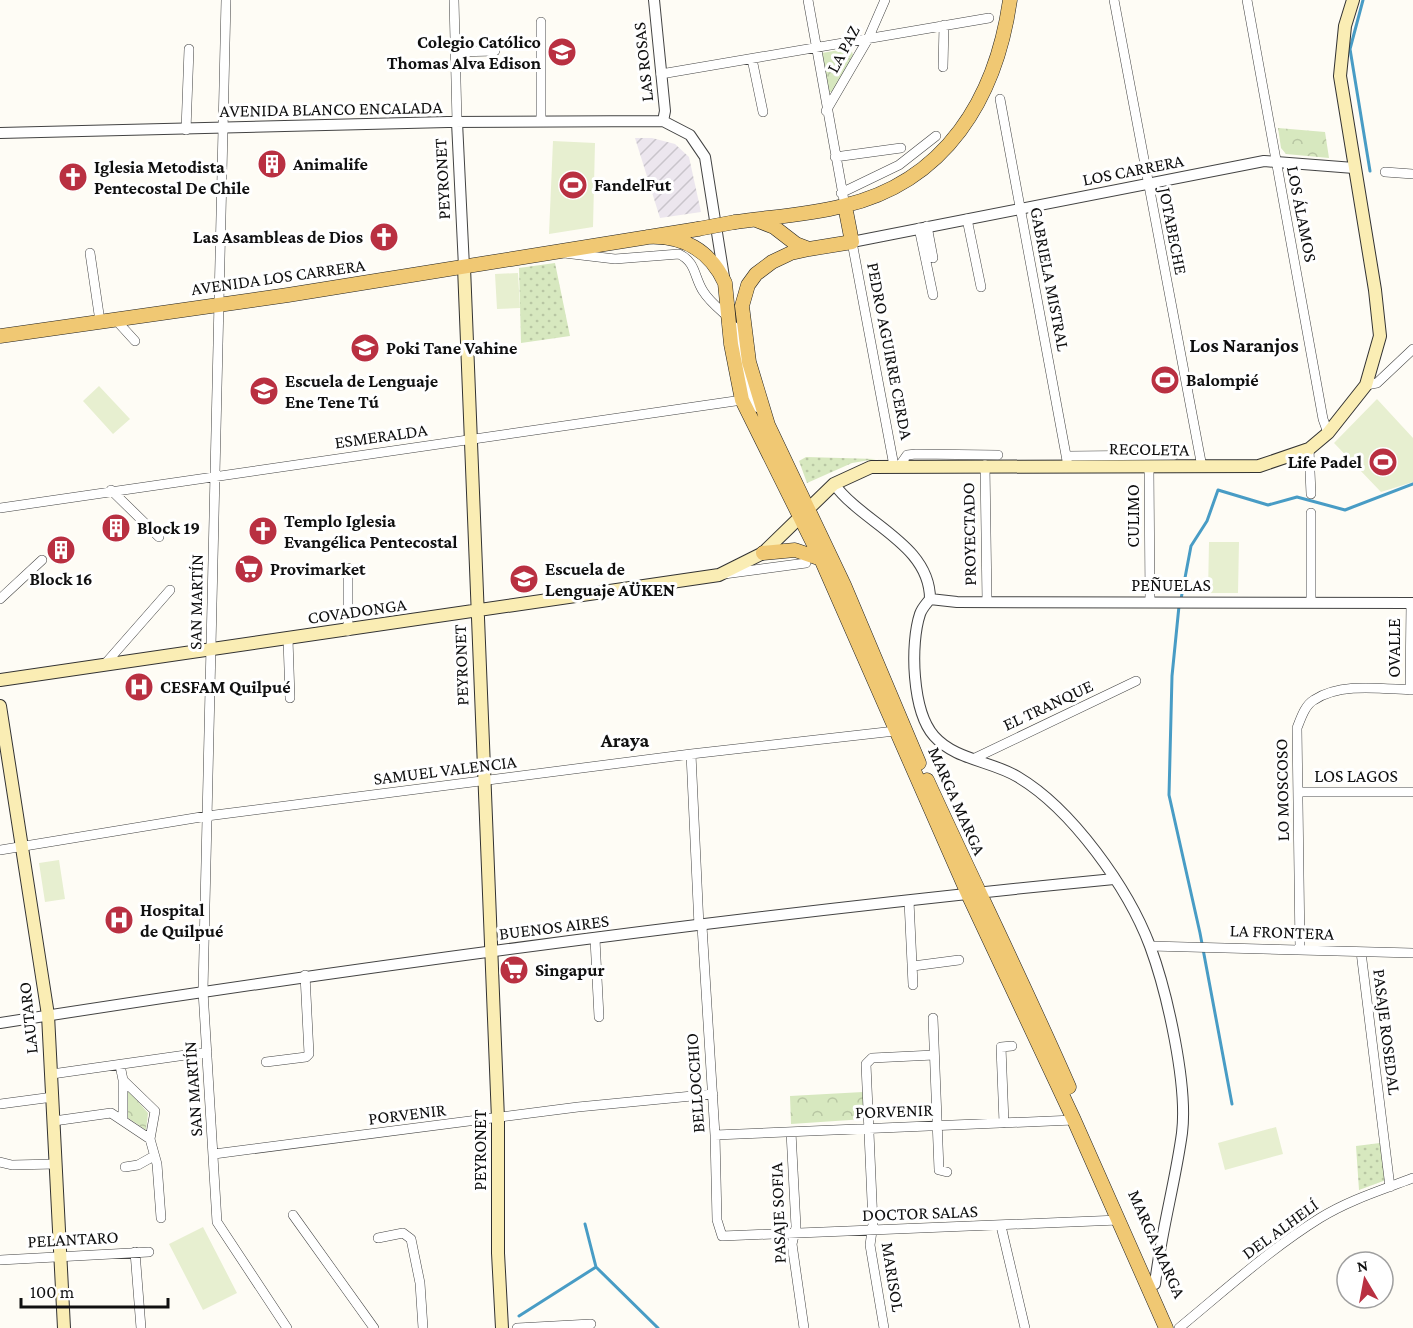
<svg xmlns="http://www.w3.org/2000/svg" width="1413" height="1328" viewBox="0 0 1413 1328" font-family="'Crimson Pro',serif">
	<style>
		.industrial { fill: url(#industrial-furrows) }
		.grass { fill: url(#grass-dots) }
		.park { fill: url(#park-crowns) }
		.pitch { fill: #e7efd0 }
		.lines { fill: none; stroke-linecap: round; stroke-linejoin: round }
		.stream { stroke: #489cc5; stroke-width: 3 }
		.minor-casing { stroke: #434343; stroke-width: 10 }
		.tertiary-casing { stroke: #434343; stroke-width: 12 }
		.secondary-casing { stroke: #323232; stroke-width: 14 }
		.primary-casing { stroke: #212121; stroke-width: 15 }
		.minor { stroke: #fff; stroke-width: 9 }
		.tertiary { stroke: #fff; stroke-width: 10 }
		.secondary { stroke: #faedb4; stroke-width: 12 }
		.primary { stroke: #f0c873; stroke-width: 14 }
		.primary-bridge-casing { stroke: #212121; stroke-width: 15; stroke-linecap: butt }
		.primary-bridge { stroke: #f0c873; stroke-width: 14 }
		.labels { text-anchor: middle; stroke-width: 6; stroke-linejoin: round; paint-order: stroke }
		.poi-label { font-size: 18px; font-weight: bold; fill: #101010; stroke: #fff; text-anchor: start }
		.street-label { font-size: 18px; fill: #101010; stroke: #fff }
		.neighbourhood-label { font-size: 20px; font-weight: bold; fill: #101010; stroke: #fff }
	</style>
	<defs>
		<pattern id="industrial-furrows" width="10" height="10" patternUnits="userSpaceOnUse" patternTransform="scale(1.5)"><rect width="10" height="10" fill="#ece6ee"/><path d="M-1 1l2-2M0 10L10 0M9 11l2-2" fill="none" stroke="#c9c4cb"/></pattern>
		<pattern id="grass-dots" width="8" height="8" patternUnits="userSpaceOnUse" patternTransform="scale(1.5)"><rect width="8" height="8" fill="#d7e8bf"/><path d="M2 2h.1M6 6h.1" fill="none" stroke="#b8c6a3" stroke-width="1.8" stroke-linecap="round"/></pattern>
		<pattern id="park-crowns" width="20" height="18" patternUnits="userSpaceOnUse" patternTransform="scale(1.5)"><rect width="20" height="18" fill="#d7e8bf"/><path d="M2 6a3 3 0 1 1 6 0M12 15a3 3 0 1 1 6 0" fill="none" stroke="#b8c6a3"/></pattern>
	</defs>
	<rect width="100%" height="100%" fill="#fefcf5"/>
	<path class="industrial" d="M635,138H652L675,144L689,157L701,212L660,218Z"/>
	<path class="grass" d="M555,263L570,336L521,343L519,268Z
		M806,457L876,459L852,463L807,483L799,461Z
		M1380,1143L1386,1180L1359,1190L1356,1146Z"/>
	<path class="park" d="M851,48L853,55L833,92H828L822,53Z
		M1278,128L1325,132L1329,158L1286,154L1281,148Z
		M128,1090L148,1113L146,1130L128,1118Z
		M863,1092L865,1119L791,1124L790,1096Z"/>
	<path class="pitch" d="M553,141L595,143L593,227L549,234Z
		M518,273L520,308L497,309L495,274Z
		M99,386L130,419L113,434L83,401Z
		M1377,399L1413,438V482L1381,492L1334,443Z
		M1209,542H1239L1238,593H1208Z
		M59,860L65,899L45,902L39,863Z
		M1276,1127L1283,1154L1225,1170L1218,1143Z
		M203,1227L237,1293L203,1310L169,1244Z"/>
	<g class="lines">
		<path class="stream" d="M1363,0L1350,49L1370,171
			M1181,599L1191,546L1207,521L1218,490L1268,505L1297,497L1345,510L1413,484
			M1179,606L1172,676L1169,795L1200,933L1232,1104
			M585,1224L596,1267L658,1328
			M519,1316L596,1267"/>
		<g class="minor-casing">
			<path id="minor" d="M226,0L203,991L217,1222L287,1328
				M454,0L457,122
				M808,0L845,206
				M1114,0L1202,467
				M1247,0L1323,419L1328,433
				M541,22V121
				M455,52L495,51
				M752,59L763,112
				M943,67L944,25
				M661,74L989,18
				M1000,99L1068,466
				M826,111L868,39L885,0
				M186,130L189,49
				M835,157L901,148
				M1385,172L1413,174
				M841,193L899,165L936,136
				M967,219L981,287
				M927,226L933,258
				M919,228L933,295
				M852,242L894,466
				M90,253L100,321
				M564,253L615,259L679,254C696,262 694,277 703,291C709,301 718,308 727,316
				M115,319L135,341
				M1366,385L1377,383L1413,349
				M1309,449L1311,494
				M1067,456L1174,455
				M900,465L907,455L916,454L998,455
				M985,465L987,601
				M1149,466L1150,602
				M111,490L159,537
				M0,508L742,400L745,402
				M1311,513V602
				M348,568V631
				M724,574L806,563
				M0,599L42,560
				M288,639L290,698
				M105,664L170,590
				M1410,690L1411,603
				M691,754L699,926
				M975,758L1136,681
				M1300,792H1413
				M0,850L207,816L691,754L895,731
				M909,901L913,985
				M702,926L715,1135L717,1220L722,1236L1119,1220
				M595,939L599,1017
				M1150,946L1413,953
				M1300,948L1297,728C1301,718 1305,705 1314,700C1341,682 1383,689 1413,690
				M1361,952L1390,1187
				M913,966L959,960
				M933,1018L939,1170L947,1172
				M266,1062L306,1057L309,1054L305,975
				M120,1065L123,1080L155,1111L150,1139
				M52,1074L207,1052
				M0,1104L53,1097
				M123,1119V1080
				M54,1121L111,1113L150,1139L157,1164L161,1218
				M1004,1123L1001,1047L1012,1046
				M791,1132L796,1227L792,1244L804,1328
				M715,1135L1074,1120
				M214,1154L578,1107L713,1094
				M0,1162L12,1165L55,1164
				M125,1167L138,1165L154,1156
				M293,1215L374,1328
				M1001,1226L1025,1328
				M378,1238L403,1233L411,1239L420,1283L423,1328
				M135,1252L141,1328
				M0,1260L149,1252
				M517,1328L591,1324
				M884,1328L870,1245L873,1224L866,1064L872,1058L934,1055
				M1179,1328C1224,1291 1270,1249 1320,1218C1349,1200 1382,1190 1413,1178"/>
		</g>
		<g class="tertiary-casing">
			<path id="tertiary" d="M654,0L665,111L663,121
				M457,122L464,267
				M0,133L448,122L663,121L690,135L705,157L724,277
				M852,242L1264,161L1354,168
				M734,327L751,392L757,407
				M834,484C863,524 930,544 930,599C927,603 922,608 920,614C910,644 912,711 934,736C955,760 992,761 1018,777C1072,809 1128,888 1150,946C1167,992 1188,1085 1182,1133C1175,1184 1161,1232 1155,1284
				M930,599L957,602L1413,603
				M0,1023C370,965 742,915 1114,879"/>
		</g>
		<g class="secondary-casing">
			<path id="secondary" d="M464,267L498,1119V1253L502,1328
				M0,680L719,575L763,553L834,484L871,467L1259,466L1309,449L1328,433L1366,385L1380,336L1375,290L1340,76L1345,26L1353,0
				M0,706L48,1015L64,1328"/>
		</g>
		<g class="primary-casing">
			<path id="primary" d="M756,220L774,227L796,244L809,249L852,242L845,206
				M735,222C771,217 808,215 843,206C946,182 996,98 1010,0
				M647,237C682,235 710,250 725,283L731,344L742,400L821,559L968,894L1074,1120L1166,1328
				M809,249L791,253L772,262L756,274L748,285L742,306L749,362L768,425L844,585L919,763
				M0,336L288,295L698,229
				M763,553L795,550L821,559
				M927,780C974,883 1024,984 1069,1087"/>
		</g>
		<use href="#minor" class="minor"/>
		<use href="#tertiary" class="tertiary"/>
		<use href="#secondary" class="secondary"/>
		<use href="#primary" class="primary"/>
		<g class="primary-bridge-casing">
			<path id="primary-bridge" d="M698,229L735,222"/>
		</g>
		<use href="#primary-bridge" class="primary-bridge"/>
	</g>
	<defs>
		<g id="school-disc" transform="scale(1.5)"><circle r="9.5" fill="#b93041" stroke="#fff"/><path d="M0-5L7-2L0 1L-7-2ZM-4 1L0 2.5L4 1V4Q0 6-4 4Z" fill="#fff"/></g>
		<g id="building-disc" transform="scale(1.5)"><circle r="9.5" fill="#b93041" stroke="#fff"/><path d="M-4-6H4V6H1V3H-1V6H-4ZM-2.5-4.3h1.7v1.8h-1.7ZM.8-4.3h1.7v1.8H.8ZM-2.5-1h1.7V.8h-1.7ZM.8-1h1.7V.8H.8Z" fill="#fff"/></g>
		<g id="church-disc" transform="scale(1.5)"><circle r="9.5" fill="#b93041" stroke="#fff"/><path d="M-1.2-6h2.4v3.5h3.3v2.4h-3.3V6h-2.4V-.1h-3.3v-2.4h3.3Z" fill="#fff"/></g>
		<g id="stadium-disc" transform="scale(1.5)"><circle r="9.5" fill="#b93041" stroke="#fff"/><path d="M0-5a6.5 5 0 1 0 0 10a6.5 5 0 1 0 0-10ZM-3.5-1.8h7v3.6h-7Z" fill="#fff"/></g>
		<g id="supermarket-disc" transform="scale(1.5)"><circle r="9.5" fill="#b93041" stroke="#fff"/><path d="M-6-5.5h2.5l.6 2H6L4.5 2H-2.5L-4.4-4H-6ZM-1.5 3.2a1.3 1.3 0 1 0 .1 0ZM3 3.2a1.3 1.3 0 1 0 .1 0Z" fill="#fff"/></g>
		<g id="hospital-disc" transform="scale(1.5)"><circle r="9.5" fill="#b93041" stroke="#fff"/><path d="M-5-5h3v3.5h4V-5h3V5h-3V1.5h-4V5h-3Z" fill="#fff"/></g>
	</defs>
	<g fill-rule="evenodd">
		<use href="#school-disc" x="562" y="52"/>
		<use href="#building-disc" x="272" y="164"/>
		<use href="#church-disc" x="73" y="177"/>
		<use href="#stadium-disc" x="573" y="185"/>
		<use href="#church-disc" x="384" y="237"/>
		<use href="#school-disc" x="365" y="348"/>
		<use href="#stadium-disc" x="1165" y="380"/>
		<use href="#school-disc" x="264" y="391"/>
		<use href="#stadium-disc" x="1383" y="462"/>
		<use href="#building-disc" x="116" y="528"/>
		<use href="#church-disc" x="263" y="531"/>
		<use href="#building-disc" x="61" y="550"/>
		<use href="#supermarket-disc" x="249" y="569"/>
		<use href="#school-disc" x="524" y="579"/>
		<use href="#hospital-disc" x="139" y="687"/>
		<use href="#hospital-disc" x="119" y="920"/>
		<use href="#supermarket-disc" x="514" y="970"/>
	</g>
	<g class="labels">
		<g class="poi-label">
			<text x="541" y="48" text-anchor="end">Colegio Católico<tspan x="541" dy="21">Thomas Alva Edison</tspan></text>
			<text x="293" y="170">Animalife</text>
			<text x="94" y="173">Iglesia Metodista<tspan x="94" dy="21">Pentecostal De Chile</tspan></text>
			<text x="594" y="191">FandelFut</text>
			<text x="363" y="243" text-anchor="end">Las Asambleas de Dios</text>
			<text x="386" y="354">Poki Tane Vahine</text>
			<text x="1186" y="386">Balompié</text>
			<text x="285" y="387">Escuela de Lenguaje<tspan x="285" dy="21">Ene Tene Tú</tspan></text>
			<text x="1362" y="468" text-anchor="end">Life Padel</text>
			<text x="284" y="527">Templo Iglesia<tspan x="284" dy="21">Evangélica Pentecostal</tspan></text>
			<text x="137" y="534">Block 19</text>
			<text x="270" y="575">Provimarket</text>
			<text x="545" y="575">Escuela de<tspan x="545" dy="21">Lenguaje AÜKEN</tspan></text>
			<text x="61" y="585" text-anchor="middle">Block 16</text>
			<text x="160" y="693">CESFAM Quilpué</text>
			<text x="140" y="916">Hospital<tspan x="140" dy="21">de Quilpué</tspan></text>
			<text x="535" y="976">Singapur</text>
		</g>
		<g class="street-label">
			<text transform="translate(843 49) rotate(-62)" y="6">LA PAZ</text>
			<text transform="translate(643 62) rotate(-96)" y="6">LAS ROSAS</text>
			<text transform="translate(331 109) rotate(-1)" y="6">AVENIDA BLANCO ENCALADA</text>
			<text transform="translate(1133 170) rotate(-11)" y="6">LOS CARRERA</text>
			<text transform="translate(442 179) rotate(-93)" y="6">PEYRONET</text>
			<text transform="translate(1302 214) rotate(79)" y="6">LOS ÁLAMOS</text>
			<text transform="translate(1173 231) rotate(79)" y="6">JOTABECHE</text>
			<text transform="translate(278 277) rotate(-8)" y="6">AVENIDA LOS CARRERA</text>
			<text transform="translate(1050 279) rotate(79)" y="6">GABRIELA MISTRAL</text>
			<text transform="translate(890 351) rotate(79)" y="6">PEDRO AGUIRRE CERDA</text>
			<text transform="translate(381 436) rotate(-8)" y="6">ESMERALDA</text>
			<text transform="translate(1149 449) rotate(1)" y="6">RECOLETA</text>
			<text transform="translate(1133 516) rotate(-90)" y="6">CULIMO</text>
			<text transform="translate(969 534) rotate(-91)" y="6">PROYECTADO</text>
			<text x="1171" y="591">PEÑUELAS</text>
			<text transform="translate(196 602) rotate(-89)" y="6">SAN MARTÍN</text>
			<text transform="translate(357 611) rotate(-8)" y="6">COVADONGA</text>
			<text transform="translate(1394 648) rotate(-90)" y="6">OVALLE</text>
			<text transform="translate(461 665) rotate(-92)" y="6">PEYRONET</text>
			<text transform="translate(1048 705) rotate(-25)" y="6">EL TRANQUE</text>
			<text transform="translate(445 770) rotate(-7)" y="6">SAMUEL VALENCIA</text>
			<text x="1356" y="782">LOS LAGOS</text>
			<text transform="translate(1282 790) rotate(-91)" y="6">LO MOSCOSO</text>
			<text transform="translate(957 801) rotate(66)" y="6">MARGA MARGA</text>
			<text transform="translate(554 927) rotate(-7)" y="6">BUENOS AIRES</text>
			<text transform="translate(1282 932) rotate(2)" y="6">LA FRONTERA</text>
			<text transform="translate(28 1018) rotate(-96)" y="6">LAUTARO</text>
			<text transform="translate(1387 1032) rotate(83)" y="6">PASAJE ROSEDAL</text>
			<text transform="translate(695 1083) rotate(-94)" y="6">BELLOCCHIO</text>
			<text transform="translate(193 1089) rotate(-94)" y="6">SAN MARTÍN</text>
			<text transform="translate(894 1111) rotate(-2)" y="6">PORVENIR</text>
			<text transform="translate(407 1114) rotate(-7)" y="6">PORVENIR</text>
			<text transform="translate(480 1150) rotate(-90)" y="6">PEYRONET</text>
			<text transform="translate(778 1213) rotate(-92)" y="6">PASAJE SOFIA</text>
			<text transform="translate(920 1213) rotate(-2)" y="6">DOCTOR SALAS</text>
			<text transform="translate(1280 1229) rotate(-36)" y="6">DEL ALHELÍ</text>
			<text transform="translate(73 1239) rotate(-3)" y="6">PELANTARO</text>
			<text transform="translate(1157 1244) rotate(66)" y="6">MARGA MARGA</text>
			<text transform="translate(893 1277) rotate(81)" y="6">MARISOL</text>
		</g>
		<g class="neighbourhood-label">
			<text x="1244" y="352">Los Naranjos</text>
			<text x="625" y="747">Araya</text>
		</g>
	</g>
	<g transform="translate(1365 1280) rotate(350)"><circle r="28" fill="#ffffff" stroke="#9f9f9f" stroke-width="1.5"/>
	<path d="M0-4.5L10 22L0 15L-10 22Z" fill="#b93041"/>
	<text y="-9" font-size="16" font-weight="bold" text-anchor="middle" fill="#101010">N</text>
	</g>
	<path d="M21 1298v9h147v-9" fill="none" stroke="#101010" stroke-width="3"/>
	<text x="30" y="1298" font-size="18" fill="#101010" stroke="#ffffff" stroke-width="4.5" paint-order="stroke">100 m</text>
</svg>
